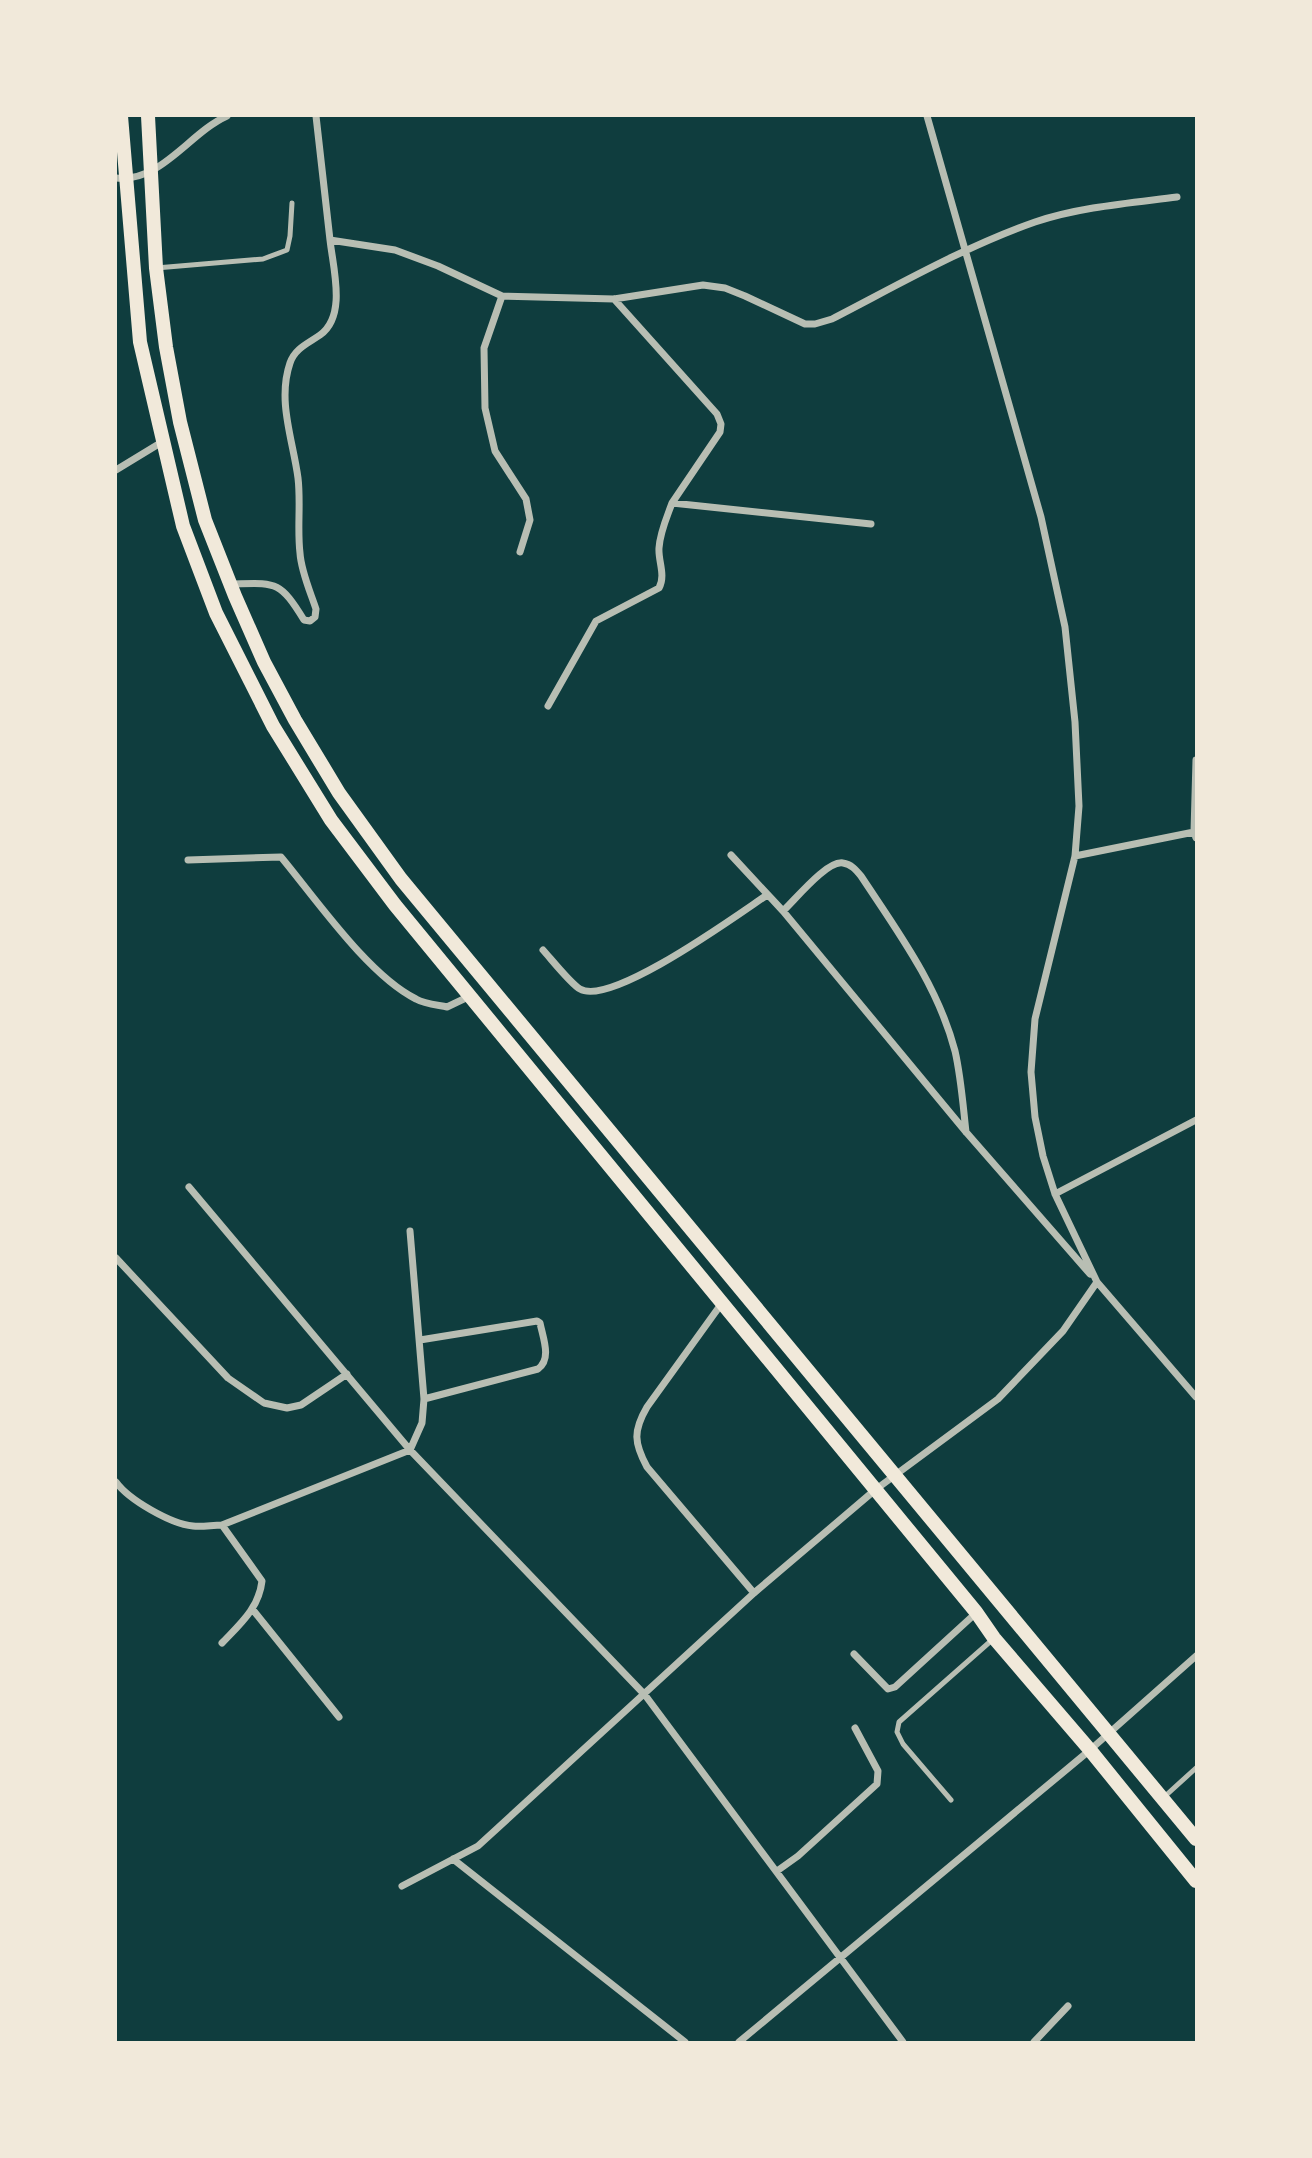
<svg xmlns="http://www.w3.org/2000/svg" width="1312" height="2158" viewBox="0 0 1312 2158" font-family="'PT Sans Narrow',sans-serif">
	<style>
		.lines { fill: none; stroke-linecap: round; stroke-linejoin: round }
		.service { stroke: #b8beb3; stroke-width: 5 }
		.minor { stroke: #b8beb3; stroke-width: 7 }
		.secondary { stroke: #f1e9da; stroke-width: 14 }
	</style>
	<rect width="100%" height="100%" fill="#0f3d3e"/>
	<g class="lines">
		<path class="service" d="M156,268L263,259L287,250L290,236L292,203
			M1163,1798L1196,1768
			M951,1800L903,1744L897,1732L899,1722L992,1640"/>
		<path class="minor" d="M316,116L330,240
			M927,116L1041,517L1065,627L1075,722L1079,806L1075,856L1035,1019L1031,1072L1035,1117L1043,1156L1055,1194L1097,1282L1196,1397
			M116,178C161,183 189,133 227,116
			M502,296L484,348L485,408L495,451L526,499L530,520L520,552
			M614,299L717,414L721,424L720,432L672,503L871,524
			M116,470L162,442
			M230,584C275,583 279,579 304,620L310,621L315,617L316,609C310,591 301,571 300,553C297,528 301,503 298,478C293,440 277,401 290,363C295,348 309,343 320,335C347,316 333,268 330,240L395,250L438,266L502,296L614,299L703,285L725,288L745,296L805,324H815L832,319C898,285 964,247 1035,222C1080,207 1130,203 1177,197
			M548,706L596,621L659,588C666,575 658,561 659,548C660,532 667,517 672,503
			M1196,760L1194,832L1196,838
			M731,855L783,911L966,1132L1090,1274
			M1075,856L1194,832
			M188,860L281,857C316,899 368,975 416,999C425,1004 438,1005 447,1007L470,996
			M783,911C795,900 827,860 843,863C851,864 856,870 861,876C898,932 938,986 955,1051C961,1077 963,1105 966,1132
			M543,950C552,960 571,984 580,989C611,1007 737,915 767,895
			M189,1187L410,1450L422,1423L424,1399L410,1231
			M1055,1194L1196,1120
			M116,1258L228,1378L264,1403L287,1408L301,1405L347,1374
			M722,1303L647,1407C633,1431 634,1443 647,1467L754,1593
			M420,1340L537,1321L540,1323C543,1338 552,1359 538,1369L424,1399
			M116,1482C129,1500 171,1524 193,1526C203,1527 212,1525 222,1525L410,1450L645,1695L903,2042
			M253,1610L339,1717
			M222,1643C240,1624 259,1608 262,1581L222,1525
			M854,1654L888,1689L895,1687L976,1613
			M453,1859L685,2042
			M777,1871L798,1856L877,1784L878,1771L855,1728
			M402,1886L478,1846L754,1593L875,1490L998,1399L1063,1331L1097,1282
			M739,2042L1090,1750L1196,1656
			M1034,2042L1068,2006"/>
		<path class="secondary" d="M121,116L140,342L183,526L216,613L273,726L331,820L395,905L976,1612L994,1638L1090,1750L1196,1881
			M148,116L156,268L166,347L180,422L205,520L235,596L264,662L295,720L339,793L401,879L1196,1839"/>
	</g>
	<rect width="1312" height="2158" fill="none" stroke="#f1e9da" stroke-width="234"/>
</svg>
